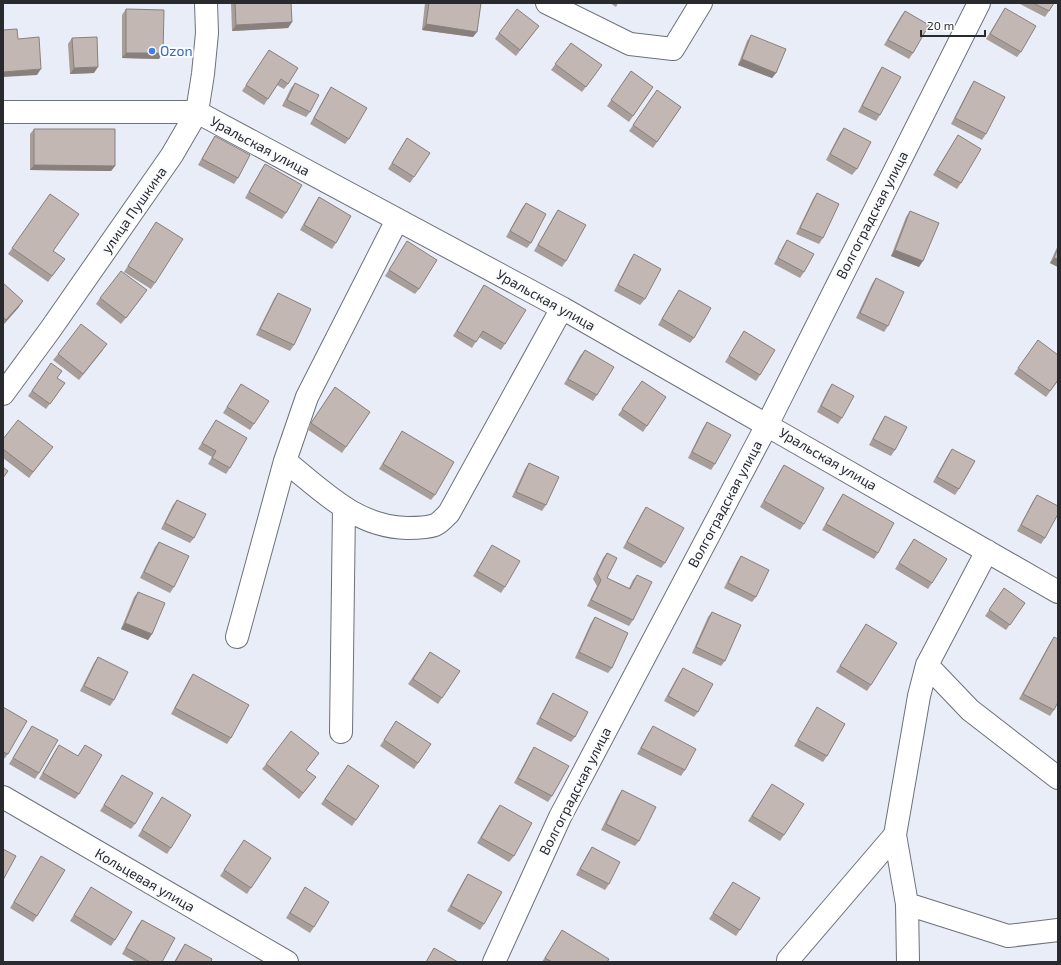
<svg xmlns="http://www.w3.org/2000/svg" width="1061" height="965" viewBox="0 0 1061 965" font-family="'Exo 2',sans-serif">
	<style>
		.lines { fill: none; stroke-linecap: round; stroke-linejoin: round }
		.minor-casing { stroke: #6d717a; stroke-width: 24 }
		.minor { stroke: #fff; stroke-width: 22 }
		.wall { fill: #a79d99 }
		.shaded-wall { fill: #88807d }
		.building { fill: #c2b7b2; stroke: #88807d }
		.shop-dot { fill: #3f7fe0; stroke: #f9fbff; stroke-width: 1.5 }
		.labels { text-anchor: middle; stroke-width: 4; stroke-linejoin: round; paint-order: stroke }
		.shop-label { font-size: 14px; fill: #366cbe; stroke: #f9fbff; text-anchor: start }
		.street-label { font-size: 14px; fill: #292a2e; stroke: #f9fbff }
	</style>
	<rect width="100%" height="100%" fill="#e9edf8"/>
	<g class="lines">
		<g class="minor-casing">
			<path id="minor" d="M547,3L630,44L673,49L701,3
				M3,112H197L562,308L1058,592
				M3,394L50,330L172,155L197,112L203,74L207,33L206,3
				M285,461C323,491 356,527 407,528C416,528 427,528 435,525C440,523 445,517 449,513L562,308
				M237,637L285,461L307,397L397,220
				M927,665L970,710L1058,778
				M341,732L344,508
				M3,797L287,962
				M895,835L907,904L908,962
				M907,904L1008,936L1058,930
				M788,960L895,835L919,696L927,665L987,551
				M494,962L560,817L767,425L979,3"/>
		</g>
		<use href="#minor" class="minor"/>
	</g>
	<path class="wall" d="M231,3H291L292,22L288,28L232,31Z
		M425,3H481L473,37L422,30Z
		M610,3H618L616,7Z
		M1021,3H1054L1049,11L1045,17L1020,4Z
		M1005,8L1021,52L1017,57L986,39Z
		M126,9L159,59L122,58V15Z
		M905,11L913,53L909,59L884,45L901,16Z
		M539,26L516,56L495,39L499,33Z
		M751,35L776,73L772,78L738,65L747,41Z
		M72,38L94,73L70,74L68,44Z
		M571,43L602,65L582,92L551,70Z
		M269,50L288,84L284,89L277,85L264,105L242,91Z
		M882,67L880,115L876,121L858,112L878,73Z
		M631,71L653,87L629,122L607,106Z
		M974,81L986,134L982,140L951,124L970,87Z
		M295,83L310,112L306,117L282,106L291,88Z
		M331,87L349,139L345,144L310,124L327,93Z
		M657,90L681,107L653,148L629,131Z
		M844,128L857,169L852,175L826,160L840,133Z
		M34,129L115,166L111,171L30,170V134Z
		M958,135L961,183L957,189L933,175Z
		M215,136L238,178L234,184L198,165L211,142Z
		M407,138L414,177L410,183L388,169Z
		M265,164L286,213L282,219L245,198L261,170Z
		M817,193L823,238L819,244L796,234L813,199Z
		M50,194L53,251L65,259L48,282L8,254Z
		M319,197L336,243L332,249L300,230L315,203Z
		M526,203L531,243L527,248L506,237L522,208Z
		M558,210L566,261L562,267L534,251L554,216Z
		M910,211L919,267L891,256L906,217Z
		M152,228L155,283L151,289L124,272Z
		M787,240L804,272L800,278L774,264L783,246Z
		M407,241L419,289L415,294L385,276Z
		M1058,245V267L1050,263Z
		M634,254L645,299L640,305L614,291L630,260Z
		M876,278L888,326L884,332L856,318L872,284Z
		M3,283L19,307L3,325Z
		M484,285L505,344L501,350L479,337L472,348L453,336Z
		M679,290L694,338L690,343L658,325L675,296Z
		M278,293L294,345L290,351L256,335L274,299Z
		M143,296L121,324L96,304L100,298Z
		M744,331L760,375L756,381L725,362Z
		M1038,340L1058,381L1046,397L1014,374Z
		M103,350L79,380L53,360L58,354Z
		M585,350L597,395L593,401L564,384L580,356Z
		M51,363L57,378L65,383L46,409L28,396Z
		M642,381L666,397L643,432L618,415Z
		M241,384L254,424L250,430L223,413Z
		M832,384L842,418L838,424L817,412L828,390Z
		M335,387L370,412L342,453L307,429Z
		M885,416L895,450L891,456L869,445L881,422Z
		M216,420L230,468L226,474L208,464L212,457L198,449Z
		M707,422L715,464L711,470L688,458L703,428Z
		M402,431L435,495L431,500L379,469Z
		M3,439L49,452L29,478L3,458Z
		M952,449L959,489L955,495L933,482L948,455Z
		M529,463L546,505L542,511L512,497L525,469Z
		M784,465L804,524L800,530L760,507L780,471Z
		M843,494L878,553L874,559L822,530L839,500Z
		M1037,495L1045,538L1041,544L1017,531L1033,501Z
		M177,500L194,538L190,543L161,529L173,505Z
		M646,507L665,563L661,568L623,548L642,513Z
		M914,539L932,583L928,589L895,569Z
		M159,542L174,587L170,593L140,578L155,547Z
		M492,545L505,587L501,593L473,576Z
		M607,553V578L629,588L633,580L637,575L633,620L629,626L587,606L597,586L593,579L603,558Z
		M741,556L756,597L752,602L724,588L737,562Z
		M1004,588L1025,603L1006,630L985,616Z
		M138,592L152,634L148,640L121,629L134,597Z
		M712,612L725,661L721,666L692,653L708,617Z
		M595,617L612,668L608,673L575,658L591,623Z
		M866,624L871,685L867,691L836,672Z
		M1054,637V710L1050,716L1019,699L1050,643Z
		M430,652L460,671L438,704L408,684Z
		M98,657L114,700L110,706L80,691L94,663Z
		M683,668L698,712L694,717L664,701L679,674Z
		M193,674L231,738L227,744L171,714L189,680Z
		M553,693L575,737L571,742L536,724L549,699Z
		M3,707L8,754L3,760Z
		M817,707L827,756L823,762L794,746Z
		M396,721L431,744L414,769L380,746Z
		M32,726L39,773L35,779L9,764Z
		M653,726L685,770L681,776L637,754L649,732Z
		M59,745L78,756L85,745L79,794L75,799L39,779L55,751Z
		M534,747L552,796L548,802L514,783L530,753Z
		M315,759L306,770L316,777L299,799L262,769L266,764Z
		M348,765L379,786L352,826L321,804Z
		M122,775L135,824L131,829L100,811Z
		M772,784L784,835L780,841L748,821Z
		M622,790L639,841L635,846L601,830L618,796Z
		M162,797L171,848L167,854L138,836Z
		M500,805L514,856L509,862L477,843L496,810Z
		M244,840L271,858L247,894L220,876Z
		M592,847L609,884L605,890L576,875L588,853Z
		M41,856L37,916L33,922L10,908Z
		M468,874L484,924L480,930L447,911L464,880Z
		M733,882L740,930L736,936L709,919Z
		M91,887L115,940L111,946L70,921Z
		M305,887L314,927L310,933L286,918Z
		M142,920L162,962H136L122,954L138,925Z
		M562,930L607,962H542Z
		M185,944L211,962H174L181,950Z"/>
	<path class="shaded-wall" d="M292,22L288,28L232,31L236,25Z
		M426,24L477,32L473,37L422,30Z
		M126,53H163L159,59L122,58Z
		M742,59L776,73L772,78L738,65Z
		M98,67L94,73L70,74L74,68Z
		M41,69L37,75L3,77V72Z
		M34,165L115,166L111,171L30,170Z
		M895,250L923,261L919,267L891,256Z
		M1054,258L1058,259V267L1050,263Z
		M23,301L19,307L3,325L6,320Z
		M125,623L152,634L148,640L121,629Z"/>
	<path class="building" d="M235,3H291L292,22L236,25Z
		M429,3H481L477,32L426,24Z
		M1033,3H1054L1049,11Z
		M1005,8L1036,26L1021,52L990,34Z
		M126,9L164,10L163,53H126Z
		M517,9L539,26L520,50L499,33Z
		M905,11L929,25L913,53L888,40Z
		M17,29L18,39L39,37L41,69L3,72V30Z
		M751,35L786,49L776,73L742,59Z
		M97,37L98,67L74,68L72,38Z
		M571,43L602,65L586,87L555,64Z
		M269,50L298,68L288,84L281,79L268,99L246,85Z
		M882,67L901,77L880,115L862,106Z
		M631,71L653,87L633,116L611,100Z
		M974,81L1005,97L986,134L955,118Z
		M295,83L319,95L310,112L287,100Z
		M331,87L367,108L349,139L314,118Z
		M657,90L681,107L657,142L633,125Z
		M844,128L871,142L857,169L830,154Z
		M34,129H115V166L34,165Z
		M958,135L981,149L961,183L937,170Z
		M215,136L250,155L238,178L202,159Z
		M407,138L430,153L414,177L392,163Z
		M265,164L302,185L286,213L249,192Z
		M817,193L839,204L823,238L800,228Z
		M50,194L79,214L53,251L65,259L52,276L12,248Z
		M319,197L351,216L336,243L304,225Z
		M526,203L546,214L531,243L510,231Z
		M558,210L586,225L566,261L538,245Z
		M910,211L939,223L923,261L895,250Z
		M156,222L183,239L155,283L128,266Z
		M787,240L814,254L804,272L778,258Z
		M407,241L437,260L419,289L389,270Z
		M1058,248V259L1054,258Z
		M634,254L661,269L645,299L618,285Z
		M121,271L147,290L126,318L100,298Z
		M876,278L904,292L888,326L860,313Z
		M3,283L23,301L6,320L3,317Z
		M484,285L526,310L505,344L483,331L476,342L457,331Z
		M679,290L711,308L694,338L662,319Z
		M278,293L311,309L294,345L260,329Z
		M81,324L107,344L83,374L58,354Z
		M744,331L775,350L760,375L729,356Z
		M1038,340L1058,355V380L1050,391L1018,368Z
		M585,350L614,367L597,395L568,379Z
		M51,363L62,371L57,378L65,383L50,404L32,391Z
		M642,381L666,397L647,426L622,409Z
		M241,384L269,401L254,424L227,407Z
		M832,384L854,396L842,418L821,406Z
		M335,387L370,412L346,447L311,423Z
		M885,416L907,427L895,450L873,439Z
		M18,420L53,447L33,472L3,449V439Z
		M216,420L247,438L230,468L212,458L216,451L202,443Z
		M707,422L731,435L715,464L692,452Z
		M402,431L454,462L435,495L383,464Z
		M952,449L975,461L959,489L937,477Z
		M529,463L559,477L546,505L516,492Z
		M784,465L824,488L804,524L764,501Z
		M3,467L8,471L3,478Z
		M843,494L894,523L878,553L826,524Z
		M1037,495L1058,506V514L1045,538L1021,525Z
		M177,500L206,514L194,538L165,523Z
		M646,507L684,528L665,563L627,542Z
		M914,539L947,559L932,583L899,563Z
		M159,542L189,556L174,587L144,572Z
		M492,545L520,561L505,587L477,571Z
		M607,553L617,558L607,578L630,589L637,575L652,582L633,620L591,600L601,580L597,573Z
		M741,556L769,570L756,597L728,583Z
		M1004,588L1025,603L1010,625L989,610Z
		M138,592L165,603L152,634L125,623Z
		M712,612L741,625L725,661L696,647Z
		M595,617L628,633L612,668L579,652Z
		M866,624L897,643L871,685L840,666Z
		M1054,637L1058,639V702L1054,710L1023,694Z
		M430,652L460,671L442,698L413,679Z
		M98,657L128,672L114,700L84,686Z
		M683,668L713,684L698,712L668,696Z
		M193,674L249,705L231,738L175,708Z
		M553,693L588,712L575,737L540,718Z
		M3,707L27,721L8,754L3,752Z
		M817,707L845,724L827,756L798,740Z
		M396,721L431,744L418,763L384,740Z
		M32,726L58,740L39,773L13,758Z
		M653,726L696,749L685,770L641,748Z
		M291,731L319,753L306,770L316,777L303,793L266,764Z
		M59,745L78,756L85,745L102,755L79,794L43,773Z
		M534,747L569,766L552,796L518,778Z
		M348,765L379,786L356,820L325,799Z
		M122,775L153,793L135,824L104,805Z
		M772,784L804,804L784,835L752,816Z
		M622,790L656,807L639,841L606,824Z
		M162,797L191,815L171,848L142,830Z
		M500,805L532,823L514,856L481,838Z
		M244,840L271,858L251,888L224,870Z
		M592,847L620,862L609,884L580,869Z
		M3,849L16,856L3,880Z
		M41,856L65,870L37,916L14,902Z
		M468,874L502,892L484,924L451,906Z
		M733,882L760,898L740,930L713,913Z
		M91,887L132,912L115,940L74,915Z
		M305,887L329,902L314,927L290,913Z
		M142,920L175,938L162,962H150L126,948Z
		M562,930L609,959L607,962H552L545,958Z
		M185,944L212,959L211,962H175Z
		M434,948L458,962H426Z"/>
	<circle class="shop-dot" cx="152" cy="51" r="4"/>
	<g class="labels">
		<g class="shop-label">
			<text x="160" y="56">Ozon</text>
		</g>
		<g class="street-label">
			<text transform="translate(260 146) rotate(28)" y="5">Уральская улица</text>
			<text transform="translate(134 210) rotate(-55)" y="5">улица Пушкина</text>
			<text transform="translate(872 215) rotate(-63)" y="5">Волгоградская улица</text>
			<text transform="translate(546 300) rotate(29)" y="5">Уральская улица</text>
			<text transform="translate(828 459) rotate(30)" y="5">Уральская улица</text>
			<text transform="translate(725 504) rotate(-62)" y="5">Волгоградская улица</text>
			<text transform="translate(575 791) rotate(-63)" y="5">Волгоградская улица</text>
			<text transform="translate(145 880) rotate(30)" y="5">Кольцевая улица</text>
		</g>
	</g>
	<rect width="1061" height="965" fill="none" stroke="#292a2e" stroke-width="8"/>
	<path d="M921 30v6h64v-6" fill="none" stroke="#292a2e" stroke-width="2"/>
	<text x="927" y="30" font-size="12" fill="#292a2e" stroke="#f9fbff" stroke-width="3" paint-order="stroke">20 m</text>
</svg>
